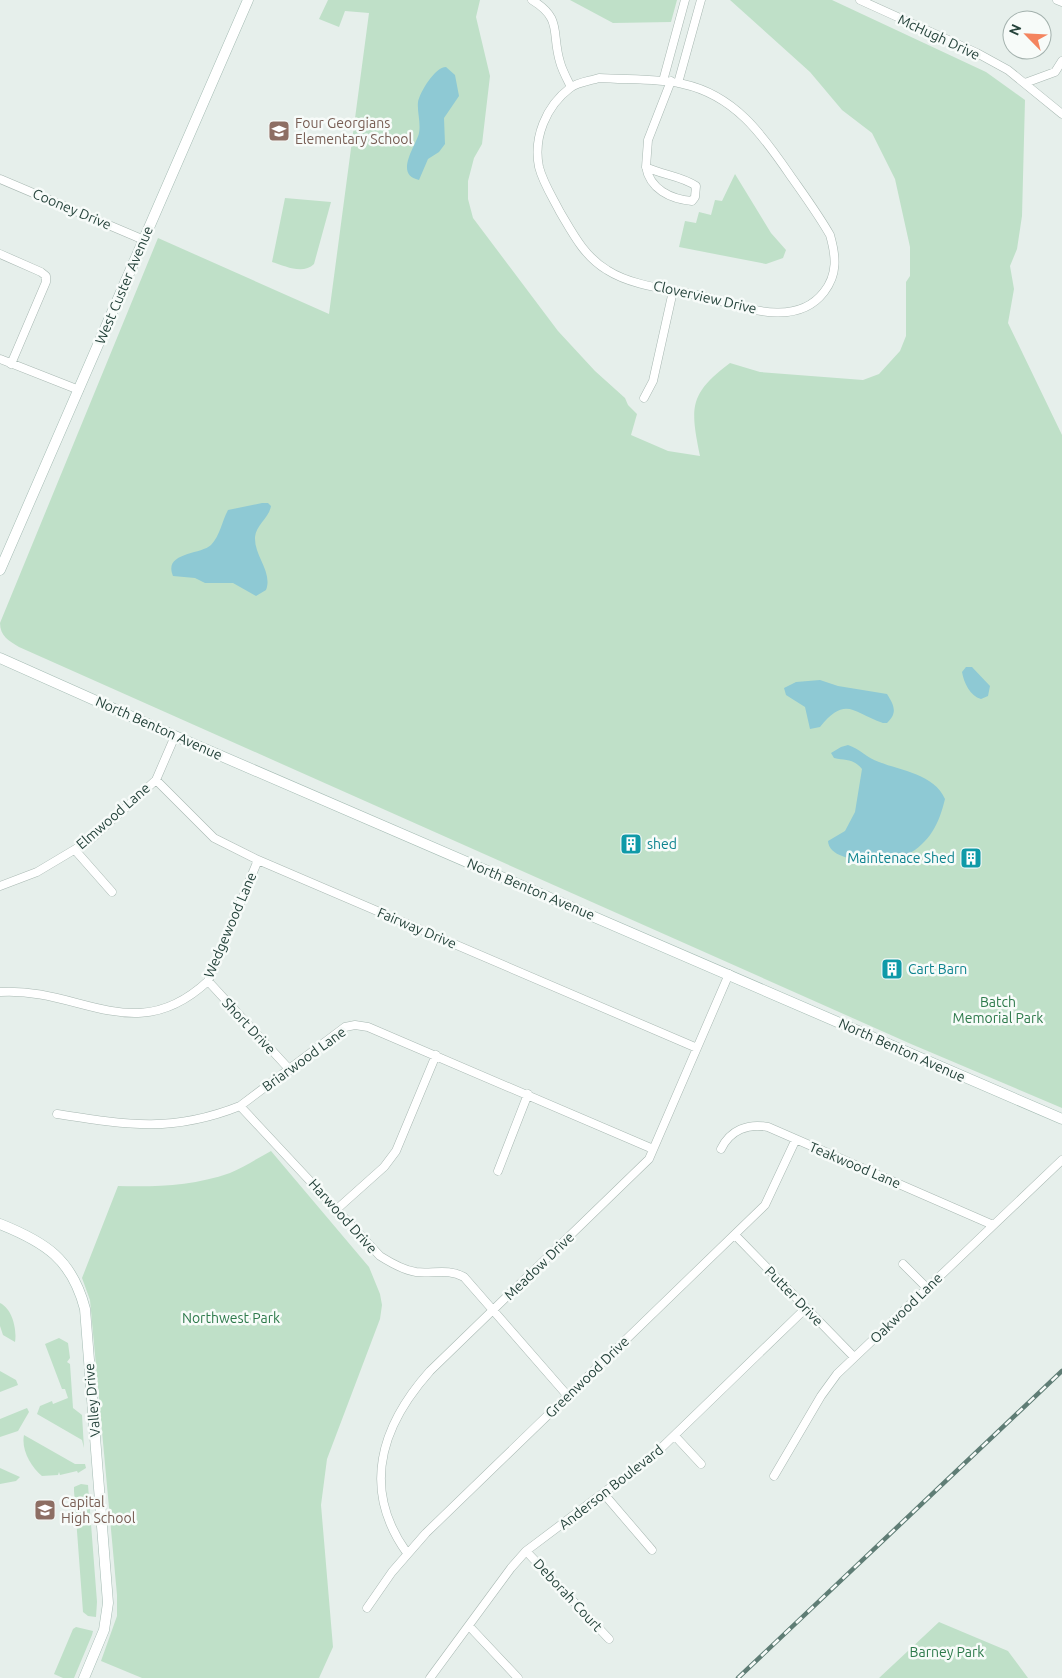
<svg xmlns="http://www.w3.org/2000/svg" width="1062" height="1678" viewBox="0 0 1062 1678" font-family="Ubuntu,sans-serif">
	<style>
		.green { fill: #bfe0c8 }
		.water { fill: #8ec9d4 }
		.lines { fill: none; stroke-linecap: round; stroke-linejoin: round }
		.street-casing { stroke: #a8b8b2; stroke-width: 9 }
		.secondary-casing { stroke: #a4bbb3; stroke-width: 11 }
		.street { stroke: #fff; stroke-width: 8 }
		.secondary { stroke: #fff; stroke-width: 10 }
		.rail-casing { stroke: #5f7d75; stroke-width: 4.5 }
		.rail { stroke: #f7fbf9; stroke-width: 2.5; stroke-dasharray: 8; stroke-linecap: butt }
		.labels { text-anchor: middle; stroke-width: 5; stroke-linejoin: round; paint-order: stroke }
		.street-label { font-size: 14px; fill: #24423a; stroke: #f7fbf9 }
		.education-label { font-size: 14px; fill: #785e54; stroke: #f7fbf9; text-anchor: start }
		.culture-label { font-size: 14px; fill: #0d838f; stroke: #f7fbf9; text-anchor: start }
		.park-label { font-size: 14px; fill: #2d7a4b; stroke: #f7fbf9 }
	</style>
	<rect width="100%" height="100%" fill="#e6efeb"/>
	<path class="green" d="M328,0H480L476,17L490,76L482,144L474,158L468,181V199L473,218L558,331L595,371L625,398L628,405L637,414L631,435L668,451L700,456C690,407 689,394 730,363L760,372L863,380L879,374L900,351L906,336V282L910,276V247L895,179L872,133L842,110L810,72L730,0H832L986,72L1025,100L1022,216L1017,249L1010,266L1014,289L1008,323L1062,435V1108L911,1044L19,647C9,641 0,636 0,623L158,238L329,314L369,13L345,11L339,27L319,19Z
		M570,0H677L671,22L613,23Z
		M735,174L771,233L786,250L783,258L766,264L679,247L685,221L696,223L699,212L711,215L715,200L722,201Z
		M285,198L331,202L314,264C303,275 285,266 272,262Z
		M271,1151L369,1267L380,1294L382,1305L380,1319L327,1459L321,1505L333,1647L319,1678H142L101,1661L117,1616V1595L90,1300L82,1278L118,1186C156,1187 193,1186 230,1173C244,1167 258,1158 271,1151Z
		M0,1303C13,1309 17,1331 15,1342L3,1335L0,1326Z
		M59,1338L68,1343L70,1358L67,1362L70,1364L73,1408L82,1415L84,1448L82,1440L37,1414L40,1406L52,1401L53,1404L68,1398L65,1389H62L45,1344Z
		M0,1371L16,1380L18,1385L0,1392Z
		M27,1408L29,1412L18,1431L0,1437V1419Z
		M24,1435L75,1464H85L86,1468L78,1473L77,1471L60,1475L59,1472L58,1475L42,1476C31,1467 21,1450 24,1435Z
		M0,1467V1468L20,1477L16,1481L0,1484Z
		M81,1484L88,1485L97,1602L96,1617L88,1616L83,1612L74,1491V1487Z
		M939,1622L1008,1651L1028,1678H879Z
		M76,1627L93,1631L92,1635L74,1678H63L54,1674L73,1629Z"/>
	<path class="water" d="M446,67L455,75L459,96L444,118L445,144L439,152L428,159L419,180C393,175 417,144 419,133C421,123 417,112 418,102C420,92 435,67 446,67Z
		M262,503H268L271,506C269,518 256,525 255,537C254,556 273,572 266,590L256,596L233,583H205L195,578L173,576C163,552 200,555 211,545C220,536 222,521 228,510Z
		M966,667H972L990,686L988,696L981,699C970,696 964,683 962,672Z
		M820,680L838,686L887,694C894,705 898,713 887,723H883C853,713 846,695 820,727L810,729L805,707L786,695L784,688L796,682Z
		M848,745C860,749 867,758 879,762C902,771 934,774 945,799C939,824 930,842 907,855C892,864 829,865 828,841L845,831L855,812L862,769C853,758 846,761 834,758L831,753L841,747Z"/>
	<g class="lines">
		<g class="street-casing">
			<path id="street" d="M532,0C563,19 551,32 560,62C562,70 567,79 571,87
				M860,0L977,53L1008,70L1062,114
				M1057,0L1062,2
				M599,78C626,80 656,78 683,84C734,95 762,134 790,175C804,195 818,214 830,235C836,256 838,274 824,292C794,331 737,304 697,295C668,289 632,286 607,270C584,256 573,234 560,212C553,198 543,183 539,167C533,138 546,106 570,88C578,82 590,81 599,78Z
				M663,81L685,0
				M678,83L701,0
				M1025,83L1055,72L1062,61
				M646,167C662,175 682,176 696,186L695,197L692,201C670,199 650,189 646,167Z
				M646,167L648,140L671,81
				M0,179L144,240
				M0,254L41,272L46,276V282L11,364
				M0,359L79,390
				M644,398L653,381L673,291
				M156,780L214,838L258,860L697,1048
				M75,850L112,892
				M0,886L37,872L89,841L156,780L175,736
				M208,981L290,1070
				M0,992C80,987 135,1049 208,981L258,860
				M240,1106L380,1256C391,1263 403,1270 416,1272C433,1274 448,1268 464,1277L567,1395
				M57,1114C127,1125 172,1133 240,1106L345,1027L355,1025L368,1027L653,1149
				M721,1149C730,1130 748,1123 768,1127L993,1225
				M498,1171L528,1094
				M337,1209L384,1167L396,1151L436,1055
				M735,1235L854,1357
				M903,1264L927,1288
				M675,1436L701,1464
				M774,1476L821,1396L837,1374L1062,1160
				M604,1494L652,1550
				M526,1551L609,1639
				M407,1553C361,1489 381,1426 430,1371L649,1159L729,974
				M367,1608L392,1572L426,1533L765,1205L796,1139
				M469,1626L518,1678
				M430,1678L511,1568L526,1551L655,1454L806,1308"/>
		</g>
		<g class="secondary-casing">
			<path id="secondary" d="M0,570L248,0
				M0,658L175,736L1062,1119
				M0,1224C45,1242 72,1259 85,1309L108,1603L104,1630L84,1678"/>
		</g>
		<use href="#street" class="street"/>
		<use href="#secondary" class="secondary"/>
		<g class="rail-casing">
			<path id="rail" d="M738,1678L1062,1371"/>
		</g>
		<use href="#rail" class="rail"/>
	</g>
	<defs>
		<g id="school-square" transform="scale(1.125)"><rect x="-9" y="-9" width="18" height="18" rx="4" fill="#8d6e63" stroke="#f7fbf9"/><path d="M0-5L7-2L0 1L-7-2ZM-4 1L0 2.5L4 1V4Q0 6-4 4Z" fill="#fff"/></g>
		<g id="building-square" transform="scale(1.125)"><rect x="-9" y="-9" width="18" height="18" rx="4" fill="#0f9aa8" stroke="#f7fbf9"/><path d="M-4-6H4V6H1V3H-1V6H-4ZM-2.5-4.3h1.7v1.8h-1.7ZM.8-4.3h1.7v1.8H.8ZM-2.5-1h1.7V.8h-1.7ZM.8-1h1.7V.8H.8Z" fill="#fff"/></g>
	</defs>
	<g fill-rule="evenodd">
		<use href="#school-square" x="279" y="131"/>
		<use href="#building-square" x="631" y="844"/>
		<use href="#building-square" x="971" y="858"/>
		<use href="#building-square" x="892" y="969"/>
		<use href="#school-square" x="45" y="1510"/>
	</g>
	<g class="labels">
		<g class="street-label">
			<text transform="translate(939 37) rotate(25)" y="5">McHugh Drive</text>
			<text transform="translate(72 209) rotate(23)" y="5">Cooney Drive</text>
			<text transform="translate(124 285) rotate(-67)" y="5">West Custer Avenue</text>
			<text transform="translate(705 297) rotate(13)" y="5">Cloverview Drive</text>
			<text transform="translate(159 728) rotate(24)" y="5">North Benton Avenue</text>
			<text transform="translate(113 816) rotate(-41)" y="5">Elmwood Lane</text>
			<text transform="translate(531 889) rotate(23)" y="5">North Benton Avenue</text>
			<text transform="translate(230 925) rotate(-67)" y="5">Wedgewood Lane</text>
			<text transform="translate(417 928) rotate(23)" y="5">Fairway Drive</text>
			<text transform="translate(249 1026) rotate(47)" y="5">Short Drive</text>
			<text transform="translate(902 1050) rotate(24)" y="5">North Benton Avenue</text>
			<text transform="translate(304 1059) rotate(-36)" y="5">Briarwood Lane</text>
			<text transform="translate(855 1165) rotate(23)" y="5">Teakwood Lane</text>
			<text transform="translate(343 1216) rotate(48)" y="5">Harwood Drive</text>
			<text transform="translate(539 1266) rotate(-44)" y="5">Meadow Drive</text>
			<text transform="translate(794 1296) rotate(46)" y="5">Putter Drive</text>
			<text transform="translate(906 1308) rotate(-44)" y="5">Oakwood Lane</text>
			<text transform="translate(587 1377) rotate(-44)" y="5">Greenwood Drive</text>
			<text transform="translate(92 1400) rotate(-95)" y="5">Valley Drive</text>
			<text transform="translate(611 1487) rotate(-38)" y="5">Anderson Boulevard</text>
			<text transform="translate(568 1595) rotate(47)" y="5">Deborah Court</text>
		</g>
		<g class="education-label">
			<text x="295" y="128">Four Georgians<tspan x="295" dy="16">Elementary School</tspan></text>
			<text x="61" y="1507">Capital<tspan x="61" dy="16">High School</tspan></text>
		</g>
		<g class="culture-label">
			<text x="647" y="849">shed</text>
			<text x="955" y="863" text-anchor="end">Maintenace Shed</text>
			<text x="908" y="974">Cart Barn</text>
		</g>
		<g class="park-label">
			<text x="998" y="1007">Batch<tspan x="998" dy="16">Memorial Park</tspan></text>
			<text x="231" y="1323">Northwest Park</text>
			<text x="947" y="1657">Barney Park</text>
		</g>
	</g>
	<g transform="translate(1027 35) rotate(294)"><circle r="24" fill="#f7fbf9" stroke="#a3b1ad"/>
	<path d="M0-4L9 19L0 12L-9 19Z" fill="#f4845f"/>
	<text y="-8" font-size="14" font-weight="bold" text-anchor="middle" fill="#24423a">N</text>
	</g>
</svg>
